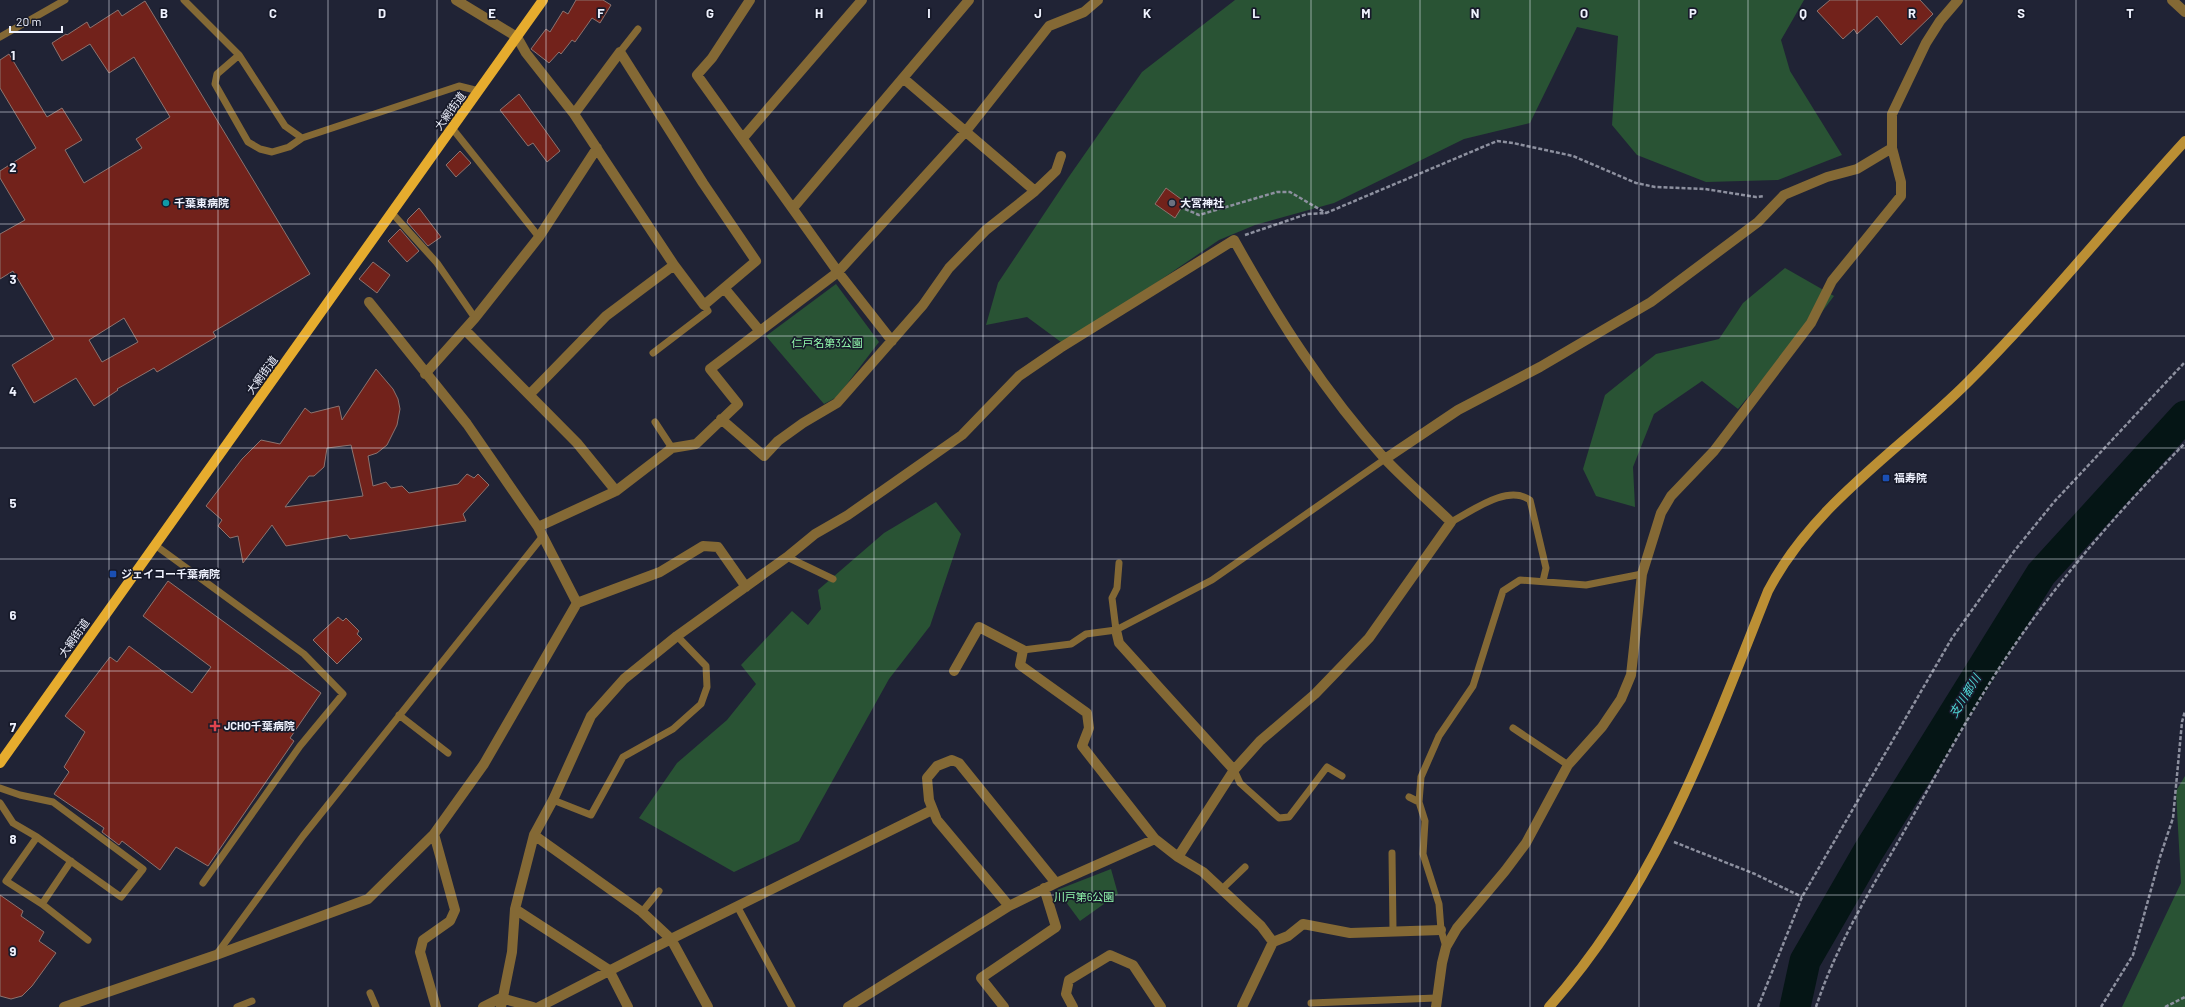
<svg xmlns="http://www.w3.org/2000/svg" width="2185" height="1007" viewBox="0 0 2185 1007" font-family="Barlow,'Noto Sans JP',sans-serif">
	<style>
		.green { fill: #295334 }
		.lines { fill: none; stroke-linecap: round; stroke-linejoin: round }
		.river { stroke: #051515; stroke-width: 31 }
		.building { fill: #72221b; stroke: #8c736f; fill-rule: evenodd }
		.path { stroke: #8d909f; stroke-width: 2.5; stroke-dasharray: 4 2; stroke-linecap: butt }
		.lane { stroke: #846935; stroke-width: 7 }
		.street { stroke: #846935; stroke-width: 10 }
		.secondary { stroke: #bb8f34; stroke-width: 10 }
		.primary { stroke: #e6ac2e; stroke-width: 10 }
		.grid { fill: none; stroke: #eff2fe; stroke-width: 1; stroke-opacity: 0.55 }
		.culture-dot { fill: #0f9aa8; stroke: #171a2a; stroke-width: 1.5 }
		.worship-dot { fill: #6b7280; stroke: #171a2a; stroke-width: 1.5 }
		.transit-dot { fill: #1a4fb4; stroke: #171a2a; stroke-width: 1.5 }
		.health-dot { fill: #e0444e; stroke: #171a2a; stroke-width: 1.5 }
		.labels { text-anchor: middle; stroke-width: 3.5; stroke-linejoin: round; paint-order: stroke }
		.street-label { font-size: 11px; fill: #eff2fe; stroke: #171a2a }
		.poi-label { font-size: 11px; font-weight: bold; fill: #eff2fe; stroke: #171a2a; text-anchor: start }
		.park-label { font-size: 11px; fill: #93fbae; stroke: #171a2a }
		.water-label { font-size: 12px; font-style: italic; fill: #4fd6d6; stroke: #171a2a }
		.grid-label { font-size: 13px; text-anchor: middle; font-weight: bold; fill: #eff2fe; stroke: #171a2a; stroke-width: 3.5; stroke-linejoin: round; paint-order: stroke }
	</style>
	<rect width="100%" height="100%" fill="#202335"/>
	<path class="green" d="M1235,0H1804L1781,40L1790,71L1842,155L1778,180L1706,182L1637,155L1612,125L1618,36L1577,27L1530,123L1464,139L1334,203L1255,225L1219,240L1065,345L1027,317L986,325L998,283L1068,178L1142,72Z
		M1785,268L1834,296L1803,337L1774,366L1738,409L1702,381L1654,414L1633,467L1635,507L1596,496L1583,469L1605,395L1656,354L1719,339L1743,303Z
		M836,284L879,342L837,397L824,404L766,336Z
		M936,502L961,534L930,626L889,679L799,841L734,872L639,818L677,763L727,720L756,684L741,665L792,611L808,625L821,609L818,590L884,533Z
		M2185,776V1007H2122L2181,883L2176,791Z
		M1111,869L1118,894L1080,921L1057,890Z"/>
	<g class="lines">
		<path class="river" d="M1795,1007L1805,961L1868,852L2041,574L2185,416"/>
	</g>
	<path class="building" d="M576,0H603L611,5L600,23L592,18L575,42L572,40L561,54L559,52L549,63L531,49L546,29L550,32L563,11L568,14Z
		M1830,0H1920L1933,14L1901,45L1877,16L1857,34L1854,29L1843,39L1817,11Z
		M145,1L310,274L213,332L216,337L157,372L154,368L117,389L118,390L94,406L76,378L34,403L12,365L54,339L13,271L0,279V234L25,220L0,178V171L36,148L0,88V60L9,54L47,117L62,108L82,140L65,150L84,183L142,148L136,139L170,117L134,57L109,73L90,44L62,61L52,43L66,34L67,35L87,22L90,28L118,10L122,16ZM124,318L138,342L102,362L89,340Z
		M519,94L560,151L547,162L533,143L528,146L500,110Z
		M460,151L471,163L456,177L446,165Z
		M1166,188L1185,202L1175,218L1155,204Z
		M419,208L441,237L428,246L407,222L408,219Z
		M400,229L419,251L407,262L388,241Z
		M373,262L390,275L377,293L359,279Z
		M376,369L393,389L398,399L400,409L397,425L387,445L377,453L368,456L373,486L386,482L391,488L402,486L409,493L458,484L467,474L474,478L478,474L489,485L463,514L466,521L350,539L347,535L286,546L272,525L243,563L238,536L230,538L218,526L222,520L206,506L242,459L261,440L280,444L305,408L311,413L339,406L342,420ZM351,445L363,496L285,507L309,476H314L324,467L327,448Z
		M168,581L321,693L290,738L294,741L208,866L176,847L160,870L122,841L119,845L102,832L104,828L54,794L69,772L64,767L85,732L65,716L110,657L117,662L129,646L192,693L211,667L143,616Z
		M338,617L343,621L346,618L359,631L357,634L362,639L337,664L313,640Z
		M0,895L23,911L21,916L44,932L39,941L56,953L32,986L22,996L11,999L0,996Z"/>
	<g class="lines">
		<path class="path" d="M1185,209L1199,215L1277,192H1290L1326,213
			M1245,235L1307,214L1326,213L1497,141L1513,143L1573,156L1636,183L1655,187L1705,189L1756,197L1764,196
			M1674,842L1755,874L1802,897
			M1758,1007L1802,897L1952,638L2015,550L2054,502L2185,362
			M1816,1007C1837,943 1873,886 1906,828C1941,767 1974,704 2014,646C2064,573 2123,507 2185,443
			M2101,1007L2133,955L2160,857L2173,818L2182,722L2185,711
			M2165,1007L2185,997"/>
		<path class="lane" d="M184,0L239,55L285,126L302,138
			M0,37L65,0
			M620,52L638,29
			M239,55L217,74L215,84L248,142L260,149L272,152L289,147L302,138L459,86L479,91
			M452,128L539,237
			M392,213L437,263L475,318
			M653,353L708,311L704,305
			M655,422L672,448
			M1451,522C1472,511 1507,484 1530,500L1546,568L1543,581
			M155,545L304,654L343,694L300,746L203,883
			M787,557L833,579
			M1116,630L1112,598L1117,588L1119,563
			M1023,650L1071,644L1086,634L1116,630L1212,580L1385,459
			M399,715L448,753
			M1513,728L1568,765
			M1234,770L1240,783L1279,818L1289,817L1327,767L1342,776
			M0,788L20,795L53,802L143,869L121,897L37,837
			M1409,797L1419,802
			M553,800L591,815L623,757L673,729L701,704L707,687L706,666L677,636
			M0,803L13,823L37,837L6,881L42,904L88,940
			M1392,853L1393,930
			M1222,889L1245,867
			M42,904L71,861
			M737,906L792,1007
			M642,912L659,891
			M1446,947L1441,930L1439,904L1423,854L1425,821L1419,802L1421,777L1439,736L1473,686L1503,591L1520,580L1586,585L1642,574
			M216,955L303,836L543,536
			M370,993L376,1007
			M1311,1003L1436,998
			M237,1007L252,1001"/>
		<path class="street" d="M456,0L517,37L526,53L574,114L674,265L704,305L756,261L703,183L620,52L574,114
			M750,0L712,58L697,75L838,272L892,341
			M2172,0L2185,12
			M903,78L1035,191
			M743,138L862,0
			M793,208L969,0
			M725,289L759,330
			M369,302L467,424L538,527L577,603
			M465,330L577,443L616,491
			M425,374L475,318L539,237L597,148
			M530,394L606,316L674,265
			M721,419L764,456L778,441L803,423L837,403L923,305L949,268L986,230L1035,191L1056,171L1061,156
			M1385,459L1458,410L1540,367L1651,302L1758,222L1784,195L1827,177L1857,169L1892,148
			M538,527L616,491L672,448L696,444L738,404L710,369L838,272L966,131L1049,26L1084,12L1098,0
			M1116,630L1119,643L1234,770
			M954,671L979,627L1023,650L1020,665L1087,713L1089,728L1082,746L1155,839L1178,857L1203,872L1261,926L1273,942
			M434,834L455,910L450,921L423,940L420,952L436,1007
			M534,835L642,912L671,939L708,1007
			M1009,906L937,820L929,800L927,778L937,766L952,760L959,763L1056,883
			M515,909L609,970L628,1007
			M64,1007L216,955L368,899L434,834L484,764L577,603L660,572L703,546L718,547L746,587
			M483,1007L501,998L533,1007
			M501,1007L512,952L515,909L534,835L553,800L591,716L624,679L677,636L787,557L815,534L848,515L962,435L1019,376L1060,348L1234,240C1277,317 1325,393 1385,459C1406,481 1429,501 1451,522L1369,638L1315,694L1260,741L1234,770L1178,857
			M539,1007L671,939L932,810
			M848,1007L1009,906L1056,883L1155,839
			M1004,1007L981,978L1056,927L1044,888
			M1073,1007L1066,994L1069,980L1110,955L1133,965L1161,1007
			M1242,1007L1273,942L1288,936L1303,924L1350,933L1441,930
			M1436,1007L1442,963L1446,947L1457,928L1505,871L1526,843L1568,765L1602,727L1621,699L1631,675L1642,574L1661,513L1671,496L1714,451L1811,323L1832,281L1901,196V182L1892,148V114L1926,43L1940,21L1958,0"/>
		<path class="secondary" d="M1549,1007C1656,888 1710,737 1768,591C1813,504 1900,450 1968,382C2044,306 2112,221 2185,141"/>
		<path class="primary" d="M0,763L543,0"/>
	</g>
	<path class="grid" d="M109,0V1007M218,0V1007M328,0V1007M437,0V1007M546,0V1007M656,0V1007M765,0V1007M874,0V1007M983,0V1007M1092,0V1007M1202,0V1007M1311,0V1007M1420,0V1007M1530,0V1007M1639,0V1007M1748,0V1007M1857,0V1007M1966,0V1007M2076,0V1007M0,112H2185M0,224H2185M0,336H2185M0,448H2185M0,559H2185M0,671H2185M0,783H2185M0,895H2185"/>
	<circle class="culture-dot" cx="166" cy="203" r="4"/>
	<circle class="worship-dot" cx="1172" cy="203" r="4"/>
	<g class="transit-dot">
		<rect x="1882" y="474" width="8" height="8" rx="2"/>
		<rect x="109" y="570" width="8" height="8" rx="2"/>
	</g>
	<path class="health-dot" d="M213 720h4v4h4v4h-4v4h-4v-4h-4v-4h4z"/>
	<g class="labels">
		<g class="street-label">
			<text transform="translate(450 111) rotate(-54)" y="4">大網街道</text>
			<text transform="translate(262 375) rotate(-54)" y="4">大網街道</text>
			<text transform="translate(74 638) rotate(-55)" y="4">大網街道</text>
		</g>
		<g class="poi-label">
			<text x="174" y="207">千葉東病院</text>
			<text x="1180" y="207">大宮神社</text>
			<text x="1894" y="482">福寿院</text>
			<text x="121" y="578">ジェイコー千葉病院</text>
			<text x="224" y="730">JCHO千葉病院</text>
		</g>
		<g class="park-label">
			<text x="827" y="347">仁戸名第3公園</text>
			<text x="1084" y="901">川戸第6公園</text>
		</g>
		<g class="water-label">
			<text transform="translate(1965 696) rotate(-58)" y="4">支川都川</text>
		</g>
	</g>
	<g class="grid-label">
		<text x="164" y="18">B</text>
		<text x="273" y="18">C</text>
		<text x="382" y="18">D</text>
		<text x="492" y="18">E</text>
		<text x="601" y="18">F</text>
		<text x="710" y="18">G</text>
		<text x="819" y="18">H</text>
		<text x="929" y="18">I</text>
		<text x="1038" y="18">J</text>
		<text x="1147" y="18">K</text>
		<text x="1256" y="18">L</text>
		<text x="1366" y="18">M</text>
		<text x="1475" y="18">N</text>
		<text x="1584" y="18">O</text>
		<text x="1693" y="18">P</text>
		<text x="1803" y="18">Q</text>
		<text x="1912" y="18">R</text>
		<text x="2021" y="18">S</text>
		<text x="2130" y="18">T</text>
		<text x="13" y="60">1</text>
		<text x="13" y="172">2</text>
		<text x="13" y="284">3</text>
		<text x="13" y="396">4</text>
		<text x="13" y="508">5</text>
		<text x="13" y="620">6</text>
		<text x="13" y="732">7</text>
		<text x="13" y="844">8</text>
		<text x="13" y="956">9</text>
	</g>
	<path d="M10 26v6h52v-6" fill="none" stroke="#eff2fe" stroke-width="2"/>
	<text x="16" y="26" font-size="12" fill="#eff2fe" stroke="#171a2a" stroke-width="3" paint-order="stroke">20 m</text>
</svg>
